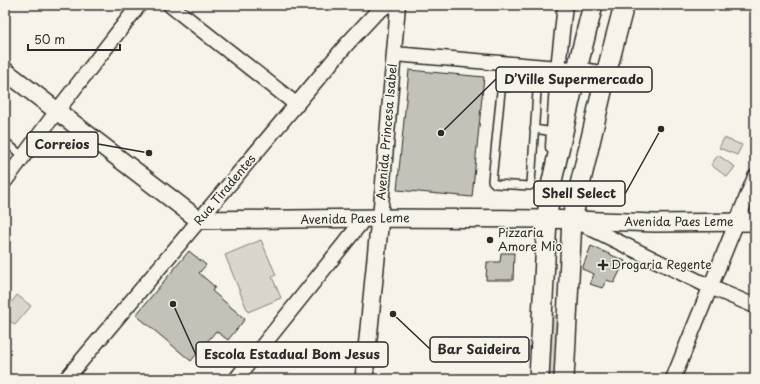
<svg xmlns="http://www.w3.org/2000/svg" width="760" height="384" viewBox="0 0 760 384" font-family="'Playpen Sans',sans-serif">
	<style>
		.green { fill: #dad6cc; stroke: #82807c }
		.building { fill: #c4c1b9; stroke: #2b2b2b }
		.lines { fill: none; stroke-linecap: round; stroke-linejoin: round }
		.service-casing { stroke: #2b2b2b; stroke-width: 10 }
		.minor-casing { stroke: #2b2b2b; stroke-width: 17 }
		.tertiary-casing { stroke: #2b2b2b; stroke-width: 20 }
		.secondary-casing { stroke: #2b2b2b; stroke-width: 22 }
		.service { stroke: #f7f3e8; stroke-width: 7 }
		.minor { stroke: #f7f3e8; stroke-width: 14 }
		.tertiary { stroke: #f7f3e8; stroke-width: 17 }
		.secondary { stroke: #f7f3e8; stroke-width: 19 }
		.poi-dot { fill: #2b2b2b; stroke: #f7f3e8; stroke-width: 1.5 }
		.labels { text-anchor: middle; stroke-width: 3; stroke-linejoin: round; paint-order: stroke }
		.street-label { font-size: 12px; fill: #2b2b2b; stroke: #f7f3e8 }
		.poi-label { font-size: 12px; fill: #2b2b2b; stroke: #f7f3e8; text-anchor: start }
		.leader { fill: none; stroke: #2b2b2b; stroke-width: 1.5 }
		.callout-dot { fill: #2b2b2b; stroke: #f7f3e8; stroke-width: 1.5 }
		.callout { fill: #f7f3e8; stroke: #2b2b2b; stroke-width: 1.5 }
		.callout-label { font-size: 13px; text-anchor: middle; font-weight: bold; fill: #2b2b2b }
	</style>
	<rect width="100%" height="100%" fill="#f7f3e8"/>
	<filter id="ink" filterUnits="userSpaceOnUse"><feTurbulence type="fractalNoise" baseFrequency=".025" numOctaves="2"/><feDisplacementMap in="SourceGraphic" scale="8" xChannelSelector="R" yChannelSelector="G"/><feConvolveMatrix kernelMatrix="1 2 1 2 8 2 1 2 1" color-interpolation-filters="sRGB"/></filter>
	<g filter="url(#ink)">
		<path class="green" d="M724,138L742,145L737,155L719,148Z
			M718,155L735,167L727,177L711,165Z
			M261,240L276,275L272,277L281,298L248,312L225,255Z
			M17,295L31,306L15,325L5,317V311Z
			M549,316H560L557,379H545Z"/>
		<path class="building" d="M409,70L484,77L472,197L397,190Z
			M591,246L625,261L614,283L607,280L602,288L590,284L594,274L582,269Z
			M189,251L206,265L199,273L215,287L212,291L245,319L228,340L216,331L191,361L136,315Z
			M501,253H514L513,280H486L487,262H500Z"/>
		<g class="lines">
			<g class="service-casing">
				<path id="service" d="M528,85L535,88L537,91L531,184L530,186L495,184L492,181L501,91L503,88Z
					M528,85L531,66
					M534,129L554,132
					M5,141L23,157"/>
			</g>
			<g class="minor-casing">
				<path id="minor" d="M170,5L297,105
					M394,54L558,68L577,69L606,74
					M553,147L558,68L565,5
					M5,181L57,111L139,5
					M380,218L398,5
					M576,221L710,287L755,306
					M66,379L347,44L373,16L387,5
					M236,379L364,219
					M673,379L755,177"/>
			</g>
			<g class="tertiary-casing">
				<path id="tertiary" d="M5,71L199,220L380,218L547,219L655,223L755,222
					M364,379L380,218"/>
			</g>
			<g class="secondary-casing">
				<path id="secondary" d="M539,379L547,219L550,190L577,69L593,5
					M564,379L572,219L606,74L624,5"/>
			</g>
			<use href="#service" class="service"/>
			<use href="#minor" class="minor"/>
			<use href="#tertiary" class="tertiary"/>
			<use href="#secondary" class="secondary"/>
		</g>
	</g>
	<g class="poi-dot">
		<circle cx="490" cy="240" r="4"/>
		<path d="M601 259h4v4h4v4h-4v4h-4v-4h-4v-4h4z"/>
	</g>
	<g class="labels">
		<g class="street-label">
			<text transform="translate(387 132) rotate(-85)" y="4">Avenida Princesa Isabel</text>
			<text transform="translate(225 190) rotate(-50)" y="4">Rua Tiradentes</text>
			<text transform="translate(355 219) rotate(-1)" y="4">Avenida Paes Leme</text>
			<text x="679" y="226">Avenida Paes Leme</text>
		</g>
		<g class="poi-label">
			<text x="498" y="237">Pizzaria<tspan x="498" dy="14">Amore Mio</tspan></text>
			<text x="611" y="269">Drogaria Regente</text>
		</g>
	</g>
	<path class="leader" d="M441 133L496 79M149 153L98 144M661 129L625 194M393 314L430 349M173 304L196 355"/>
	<g class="callout-dot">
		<circle cx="441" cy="133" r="4"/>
		<circle cx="149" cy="153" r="4"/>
		<circle cx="661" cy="129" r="4"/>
		<circle cx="393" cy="314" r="4"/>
		<circle cx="173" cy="304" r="4"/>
	</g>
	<g class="callout">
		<rect x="496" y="67" width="156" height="25" rx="4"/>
		<rect x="27" y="132" width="71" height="25" rx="4"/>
		<rect x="534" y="181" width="91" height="25" rx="4"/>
		<rect x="430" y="337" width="99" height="25" rx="4"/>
		<rect x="196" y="342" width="192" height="25" rx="4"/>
	</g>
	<g class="callout-label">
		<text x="574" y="84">D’Ville Supermercado</text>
		<text x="62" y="149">Correios</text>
		<text x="579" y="198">Shell Select</text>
		<text x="479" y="354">Bar Saideira</text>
		<text x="292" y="359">Escola Estadual Bom Jesus</text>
	</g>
	<rect width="760" height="384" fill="none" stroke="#f7f3e8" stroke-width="20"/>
	<rect x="10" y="10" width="740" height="364" fill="none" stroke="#2b2b2b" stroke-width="1.5" filter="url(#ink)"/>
	<path d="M28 44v6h92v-6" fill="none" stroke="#2b2b2b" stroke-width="2"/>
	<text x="34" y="44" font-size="12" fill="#2b2b2b" stroke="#f7f3e8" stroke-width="3" paint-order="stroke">50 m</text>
</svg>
